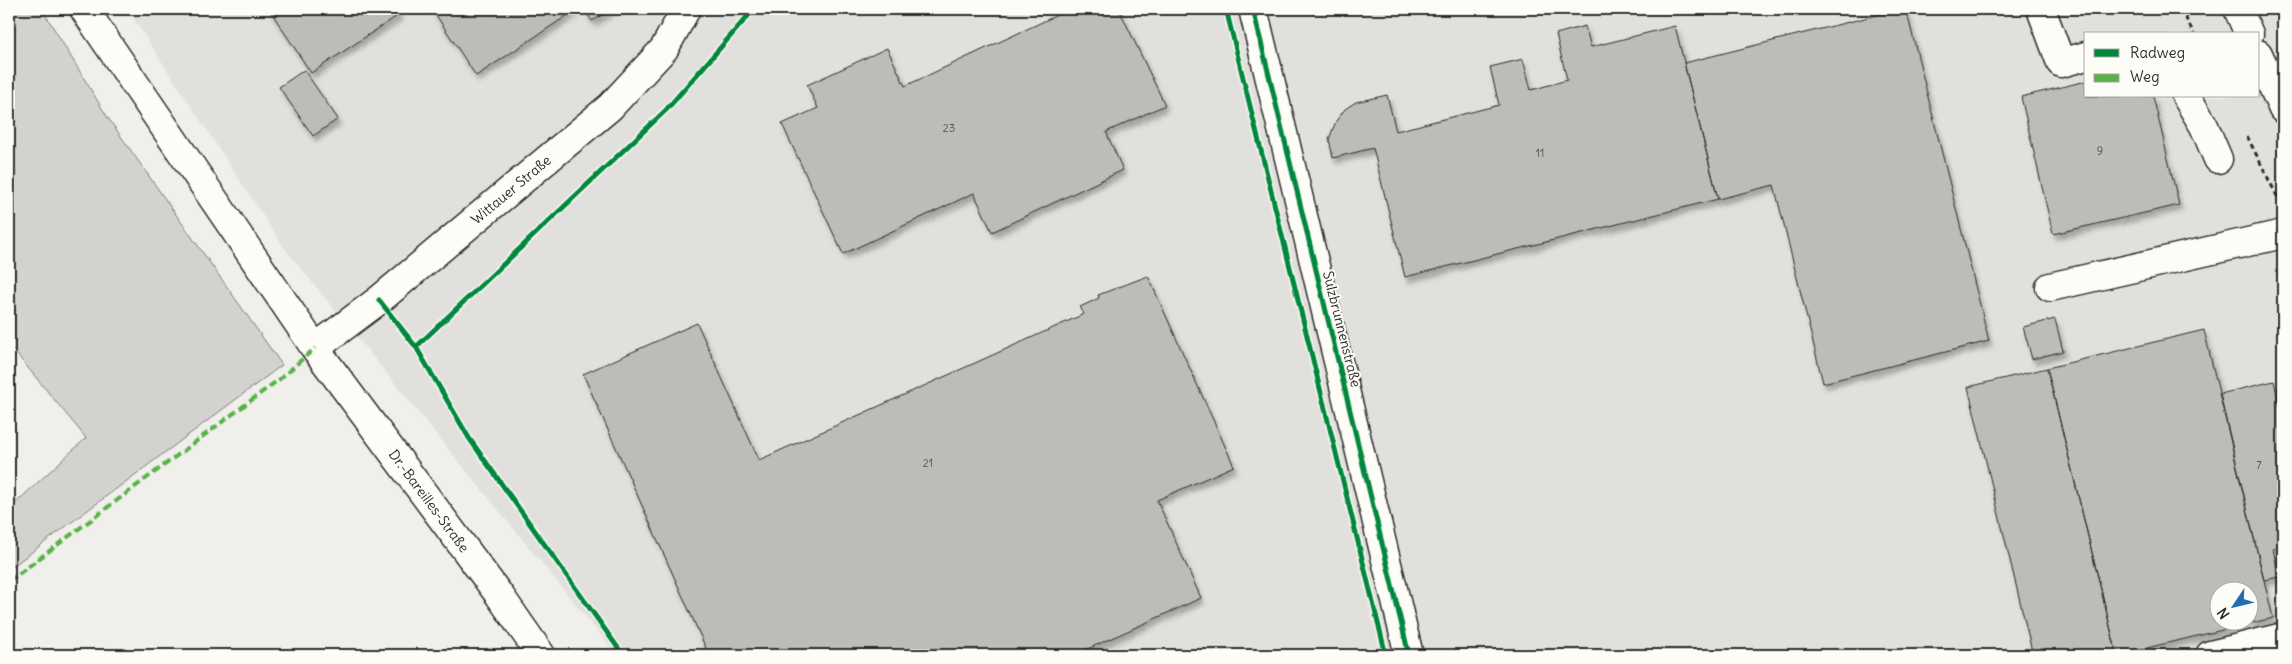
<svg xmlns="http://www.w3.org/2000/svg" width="2292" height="664" viewBox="0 0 2292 664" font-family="Delius,sans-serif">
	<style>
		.built { fill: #e1e0dc; fill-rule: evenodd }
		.green { fill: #d3d2cf; stroke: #7f7e7d }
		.building { fill: #bdbcb8; stroke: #2b2b2b; fill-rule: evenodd; filter: url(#shadow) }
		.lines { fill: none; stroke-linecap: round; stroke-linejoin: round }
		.minor-casing { stroke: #2b2b2b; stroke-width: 31 }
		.major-casing { stroke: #2b2b2b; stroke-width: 31 }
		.path { stroke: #2b2b2b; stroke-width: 3; stroke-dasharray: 5 4; stroke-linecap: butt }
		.minor { stroke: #fdfcf7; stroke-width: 28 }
		.major { stroke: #fdfcf7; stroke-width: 28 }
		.quiet { stroke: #56b246; stroke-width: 4; stroke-dasharray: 8 4; stroke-linecap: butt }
		.cycleway-casing { stroke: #fdfcf7; stroke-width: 8 }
		.cycleway { stroke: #00873e; stroke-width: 5 }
		.labels { text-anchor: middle; stroke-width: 4; stroke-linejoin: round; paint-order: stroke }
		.number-label { font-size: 11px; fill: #504f4e }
		.street-label { font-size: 14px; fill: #2b2b2b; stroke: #fdfcf7 }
	</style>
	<defs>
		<filter id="shadow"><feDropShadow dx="3" dy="5.5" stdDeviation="2.5" flood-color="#0004"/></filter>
	</defs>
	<rect width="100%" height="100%" fill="#f0efeb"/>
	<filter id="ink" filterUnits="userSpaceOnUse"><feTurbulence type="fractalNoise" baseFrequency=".02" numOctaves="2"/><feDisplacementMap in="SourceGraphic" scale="10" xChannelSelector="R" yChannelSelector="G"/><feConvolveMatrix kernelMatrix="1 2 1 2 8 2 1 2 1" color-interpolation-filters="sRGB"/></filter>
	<g filter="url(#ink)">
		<path class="built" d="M127,9H2283V655H617L285,249ZM2086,34H2258V96H2086ZM2220,592H2250V622H2220Z"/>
		<path class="green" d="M9,9H42L108,118L282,365L9,569V509L86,438L9,345Z"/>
		<path class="building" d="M269,9H396L400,14L311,73Z
			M432,9H577L476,76Z
			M584,9H612L592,21Z
			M1070,9H1119L1165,105L1106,132L1123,170L992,232L974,193L843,254L782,124L818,108L807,85L887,48L905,86Z
			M1901,9H1906L1989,341L1823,383L1774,185L1718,199L1684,63Z
			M1585,26L1591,47L1675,26L1718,199L1405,277L1373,148L1333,158L1329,139L1336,121L1345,109L1356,102L1387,95L1396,131L1499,105L1490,67L1523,59L1531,90L1567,80L1556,34Z
			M304,70L338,119L313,136L279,87Z
			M2086,81V96H2153L2179,205L2053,234L2021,97Z
			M1148,276L1234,466L1157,500L1201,598L1074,655H709L583,374L697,323L759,460L1084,314L1080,307L1099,298L1098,295Z
			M2055,319L2063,351L2032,359L2023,327Z
			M2204,330L2273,618L2117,655L2047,368ZM2220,592H2250V622H2220Z
			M2047,368L2117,655H2033L1968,387Z
			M2274,381L2283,421V546L2273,549L2279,577L2264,580L2220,394Z"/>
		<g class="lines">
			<g class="minor-casing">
				<g id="minor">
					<path d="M1253,9L1409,655"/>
					<path d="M2041,9L2061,63L2086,56"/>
					<path d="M2238,9L2249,34"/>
					<path d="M2258,54L2283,109"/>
					<path d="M2186,96L2204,126L2218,159"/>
					<path d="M2050,287L2283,234"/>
					<path id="s1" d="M315,348L379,300L610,107L664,49L686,9"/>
					<path d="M2210,655L2283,637"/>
				</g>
			</g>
			<g class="major-casing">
				<g id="major">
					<path id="s2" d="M84,9L315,348L500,596L541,655"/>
				</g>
			</g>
			<path class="path" d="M2181,9L2194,34
				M2247,136L2280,202"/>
			<use href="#minor" class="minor"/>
			<use href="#major" class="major"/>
			<path class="quiet" d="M9,581L281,378L315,348"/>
			<g class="cycleway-casing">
				<path id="cycleway" d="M1226,9L1386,655
					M1253,9L1409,655
					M379,300L416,347L469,438L623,655
					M416,347L666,110L754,9"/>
			</g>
			<use href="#cycleway" class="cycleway"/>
		</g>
	</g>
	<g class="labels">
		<g class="number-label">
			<text x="949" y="132">23</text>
			<text x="2100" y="155">9</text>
			<text x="1540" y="157">11</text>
			<text x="928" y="467">21</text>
			<text x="2259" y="469">7</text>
		</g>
		<g class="street-label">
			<text dy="5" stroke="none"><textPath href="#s1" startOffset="252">Wittauer Straße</textPath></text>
			<text transform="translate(1342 329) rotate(76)" y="5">Sulzbrunnenstraße</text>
			<text dy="5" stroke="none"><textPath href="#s2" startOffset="601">Dr.-Bareilles-Straße</textPath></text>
		</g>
	</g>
	<rect width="2292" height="664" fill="none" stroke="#fdfcf7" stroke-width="30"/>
	<rect x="15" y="15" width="2262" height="634" fill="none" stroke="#2b2b2b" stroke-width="2" filter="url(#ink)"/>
	<rect x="2084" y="32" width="175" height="65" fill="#fdfcf7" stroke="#a9a8a5"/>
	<rect x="2094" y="49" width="25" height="8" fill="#00873e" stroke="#a9a8a5"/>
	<text x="2130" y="58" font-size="15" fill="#2b2b2b">Radweg</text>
	<rect x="2094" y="74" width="25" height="8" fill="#56b246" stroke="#a9a8a5"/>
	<text x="2130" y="82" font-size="15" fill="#2b2b2b">Weg</text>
	<g transform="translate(2234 606) rotate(235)"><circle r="24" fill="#fdfcf7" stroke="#a9a8a5"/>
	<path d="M0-4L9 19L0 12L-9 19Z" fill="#1f6fb2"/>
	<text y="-8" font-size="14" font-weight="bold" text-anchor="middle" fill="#2b2b2b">N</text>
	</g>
</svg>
